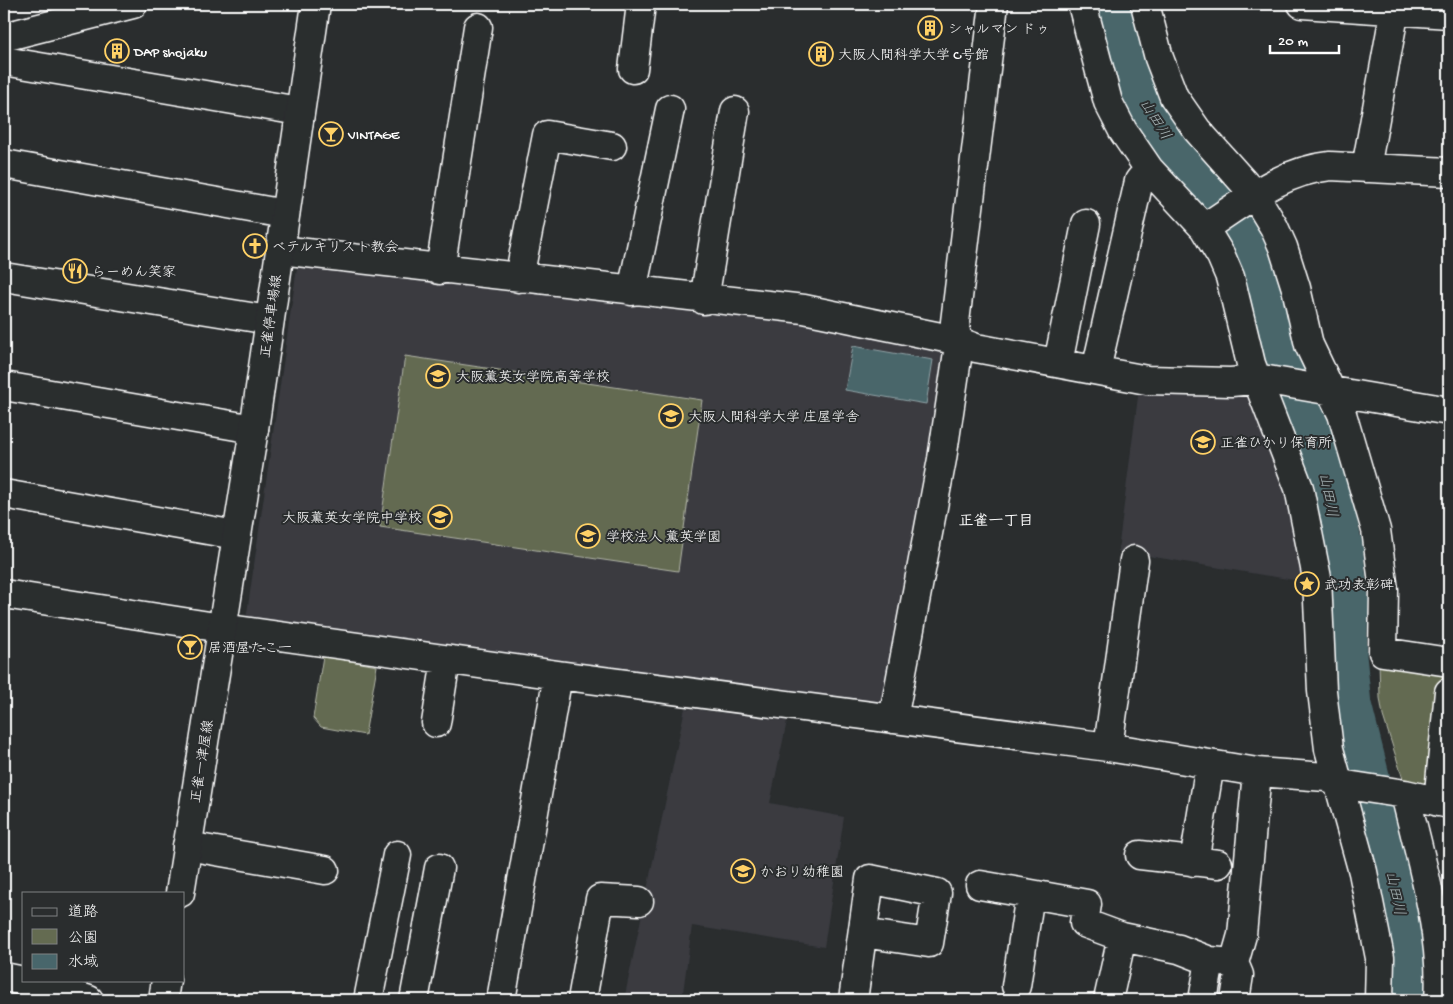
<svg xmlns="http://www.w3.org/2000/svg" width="1453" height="1004" viewBox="0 0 1453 1004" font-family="'Gochi Hand','Klee One',sans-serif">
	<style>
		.built { fill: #3a3b41 }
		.green { fill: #646b51; stroke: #b2b5a8 }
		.water { fill: #48666b; stroke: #91a3a6 }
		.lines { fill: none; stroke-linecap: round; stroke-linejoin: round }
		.river { stroke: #48666b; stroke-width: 41 }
		.minor-casing { stroke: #fff; stroke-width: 31 }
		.major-casing { stroke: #fff; stroke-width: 31 }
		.minor { stroke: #2a2d2e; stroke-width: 28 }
		.major { stroke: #2a2d2e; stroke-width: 28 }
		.labels { text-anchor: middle; stroke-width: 4; stroke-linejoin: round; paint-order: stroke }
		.poi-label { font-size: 14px; fill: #fff; stroke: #2a2d2e; text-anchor: start }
		.street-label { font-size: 14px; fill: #fff; stroke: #2a2d2e }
		.water-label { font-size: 15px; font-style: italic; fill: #adbabc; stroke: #2a2d2e }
		.neighbourhood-label { font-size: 15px; font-weight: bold; fill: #fff; stroke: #2a2d2e }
	</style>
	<rect width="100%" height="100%" fill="#2a2d2e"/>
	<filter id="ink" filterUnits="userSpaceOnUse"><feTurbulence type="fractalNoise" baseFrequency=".02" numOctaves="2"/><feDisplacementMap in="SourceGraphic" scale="10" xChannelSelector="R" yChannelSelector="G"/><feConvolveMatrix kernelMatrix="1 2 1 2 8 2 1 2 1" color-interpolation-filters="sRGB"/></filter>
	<g filter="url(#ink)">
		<path class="built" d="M298,261L806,318L948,348L888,708L246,620Z
			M1139,389L1257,391L1312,583L1118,551Z
			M685,708L787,721L770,803L844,817L824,947L692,926L682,1000H624Z"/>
		<path class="green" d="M405,356L702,400L678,571L380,527Z
			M323,656L377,666L365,735L321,727L313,718Z
			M1379,661L1443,672L1434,776L1423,787L1404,782L1383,716L1380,698Z"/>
		<path class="water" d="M853,346L933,360L926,404L845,390Z"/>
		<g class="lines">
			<path class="river" d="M1115,4L1132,73L1143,100L1161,130L1182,160L1222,204L1249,249L1263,280L1278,341L1326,474L1342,547L1348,599L1346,656L1351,705L1384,836L1396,903L1410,959L1407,1000"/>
			<g class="minor-casing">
				<path id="minor" d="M1082,4L1108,102L1123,131L1149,169L1204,228L1221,256L1230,277L1251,364L1299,488L1317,578L1322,691L1329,749L1363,872L1380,958L1379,1000
					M1145,4L1159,58L1174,97L1197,130L1254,194L1274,227L1283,247L1296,288L1309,345L1342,414L1376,530L1384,590L1383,652L1449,662
					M1302,4L1449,14
					M4,37L133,4
					M4,61L299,111
					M633,69L641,4
					M4,164L285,214
					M1366,168L1395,9
					M1204,228C1244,202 1281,171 1330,166L1449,172
					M280,250L804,309L955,340L976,348L1147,380L1231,382L1262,379L1449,411
					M440,270L478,27
					M4,277L269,320
					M519,278L547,135L612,146
					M632,291L670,109
					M704,300L735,111
					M1058,363L1086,224
					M1096,370L1139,181L1149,169
					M4,386L254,429
					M4,494L236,535
					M4,594L222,628L558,675L1108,747L1257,772L1326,777L1340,784L1405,794L1449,804
					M893,719L942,459L958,352L955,322L994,4
					M436,723L446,660
					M1108,747L1134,560
					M1405,794C1420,857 1444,935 1439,1000
					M1438,802L1449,692
					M187,846L325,870
					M1140,855L1218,864
					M1194,862L1210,764
					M980,885L1087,904L1084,923L1122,937L1179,949L1210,961L1234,963L1242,935L1257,772
					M1234,963L1239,975L1235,1000
					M4,977L44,985L89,1000
					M1016,986L1030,894
					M368,1000L397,855
					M414,1000L439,868
					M501,1000L558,675
					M582,1000L600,899L639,901
					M853,1000L870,879L937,893L929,943L863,933
					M1108,1000L1122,937
					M1203,1000L1210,961"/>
			</g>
			<g class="major-casing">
				<path id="major" d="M180,893L254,429L316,4
					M163,1000L166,980"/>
			</g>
			<use href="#minor" class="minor"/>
			<use href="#major" class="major"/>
		</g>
	</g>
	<defs>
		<g id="building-ring" transform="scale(1.25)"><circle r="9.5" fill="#2a2d2e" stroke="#ffd166" stroke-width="1.5"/><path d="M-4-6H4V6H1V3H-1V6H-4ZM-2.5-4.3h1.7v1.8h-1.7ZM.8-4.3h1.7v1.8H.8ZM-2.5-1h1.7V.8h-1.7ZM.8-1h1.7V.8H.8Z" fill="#ffd166"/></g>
		<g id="bar-ring" transform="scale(1.25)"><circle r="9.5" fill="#2a2d2e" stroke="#ffd166" stroke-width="1.5"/><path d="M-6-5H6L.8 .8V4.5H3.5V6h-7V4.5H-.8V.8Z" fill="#ffd166"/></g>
		<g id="church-ring" transform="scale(1.25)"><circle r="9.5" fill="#2a2d2e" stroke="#ffd166" stroke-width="1.5"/><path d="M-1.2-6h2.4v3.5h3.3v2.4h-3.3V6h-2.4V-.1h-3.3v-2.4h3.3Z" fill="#ffd166"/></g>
		<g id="restaurant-ring" transform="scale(1.25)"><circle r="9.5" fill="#2a2d2e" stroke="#ffd166" stroke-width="1.5"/><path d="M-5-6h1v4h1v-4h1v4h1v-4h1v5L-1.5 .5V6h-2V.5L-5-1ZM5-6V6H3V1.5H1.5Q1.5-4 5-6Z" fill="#ffd166"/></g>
		<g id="school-ring" transform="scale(1.25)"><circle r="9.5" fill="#2a2d2e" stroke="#ffd166" stroke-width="1.5"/><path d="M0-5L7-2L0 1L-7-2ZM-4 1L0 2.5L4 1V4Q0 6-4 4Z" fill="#ffd166"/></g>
		<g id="university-ring" transform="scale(1.25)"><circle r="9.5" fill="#2a2d2e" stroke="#ffd166" stroke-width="1.5"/><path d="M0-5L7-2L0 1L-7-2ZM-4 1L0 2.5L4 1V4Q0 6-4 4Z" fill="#ffd166"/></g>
		<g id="sight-ring" transform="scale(1.25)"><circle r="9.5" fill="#2a2d2e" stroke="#ffd166" stroke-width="1.5"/><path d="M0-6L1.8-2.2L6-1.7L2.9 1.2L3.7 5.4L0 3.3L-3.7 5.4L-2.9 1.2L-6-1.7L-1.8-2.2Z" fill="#ffd166"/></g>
	</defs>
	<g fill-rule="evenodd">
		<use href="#building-ring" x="930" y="28"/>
		<use href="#building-ring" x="117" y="51"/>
		<use href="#building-ring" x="821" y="54"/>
		<use href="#bar-ring" x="331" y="134"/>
		<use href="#church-ring" x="255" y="246"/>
		<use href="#restaurant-ring" x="75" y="271"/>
		<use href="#school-ring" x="438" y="376"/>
		<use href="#university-ring" x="671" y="416"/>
		<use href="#school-ring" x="1203" y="442"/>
		<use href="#school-ring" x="440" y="517"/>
		<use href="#school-ring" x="588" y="536"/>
		<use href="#sight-ring" x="1307" y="584"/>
		<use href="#bar-ring" x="190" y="647"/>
		<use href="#school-ring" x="743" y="871"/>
	</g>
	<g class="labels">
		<g class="poi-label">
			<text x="948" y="33">シャルマン ドゥ</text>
			<text x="134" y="56">DAP shojaku</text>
			<text x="838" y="59">大阪人間科学大学 C号館</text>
			<text x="348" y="139">VINTAGE</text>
			<text x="272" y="251">ベテルキリスト教会</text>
			<text x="92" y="276">らーめん笑家</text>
			<text x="456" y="381">大阪薫英女学院高等学校</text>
			<text x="688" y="421">大阪人間科学大学 庄屋学舎</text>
			<text x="1220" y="447">正雀ひかり保育所</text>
			<text x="422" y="522" text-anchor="end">大阪薫英女学院中学校</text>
			<text x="606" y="541">学校法人 薫英学園</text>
			<text x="1324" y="589">武功表彰碑</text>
			<text x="208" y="652">居酒屋たこ一</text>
			<text x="760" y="876">かおり幼稚園</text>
		</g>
		<g class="street-label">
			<text transform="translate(270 316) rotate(-82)" y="5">正雀停車場線</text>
			<text transform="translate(201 761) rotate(-81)" y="5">正雀一津屋線</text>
		</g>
		<g class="water-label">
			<text transform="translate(1156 119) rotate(58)" y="5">山田川</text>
			<text transform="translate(1329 495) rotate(79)" y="5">山田川</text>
			<text transform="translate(1396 893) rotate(78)" y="5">山田川</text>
		</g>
		<g class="neighbourhood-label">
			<text x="996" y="525">正雀一丁目</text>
		</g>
	</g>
	<rect width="1453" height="1004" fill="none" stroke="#2a2d2e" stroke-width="20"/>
	<rect x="10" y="10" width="1433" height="984" fill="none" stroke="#fff" stroke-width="2" filter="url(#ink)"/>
	<rect x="22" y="892" width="162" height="90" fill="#2a2d2e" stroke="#7f8182"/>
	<rect x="32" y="908" width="25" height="8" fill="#2a2d2e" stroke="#7f8182"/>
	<text x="68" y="916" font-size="15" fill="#ffffff">道路</text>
	<rect x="32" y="929" width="25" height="15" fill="#646b51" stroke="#7f8182"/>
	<text x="68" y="942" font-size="15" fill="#ffffff">公園</text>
	<rect x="32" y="954" width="25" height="15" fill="#48666b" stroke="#7f8182"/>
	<text x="68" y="966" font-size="15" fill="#ffffff">水域</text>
	<path d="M1270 45v8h69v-8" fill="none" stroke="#ffffff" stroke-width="2.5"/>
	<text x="1278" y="45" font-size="15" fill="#ffffff" stroke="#2a2d2e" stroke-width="4" paint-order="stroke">20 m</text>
</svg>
